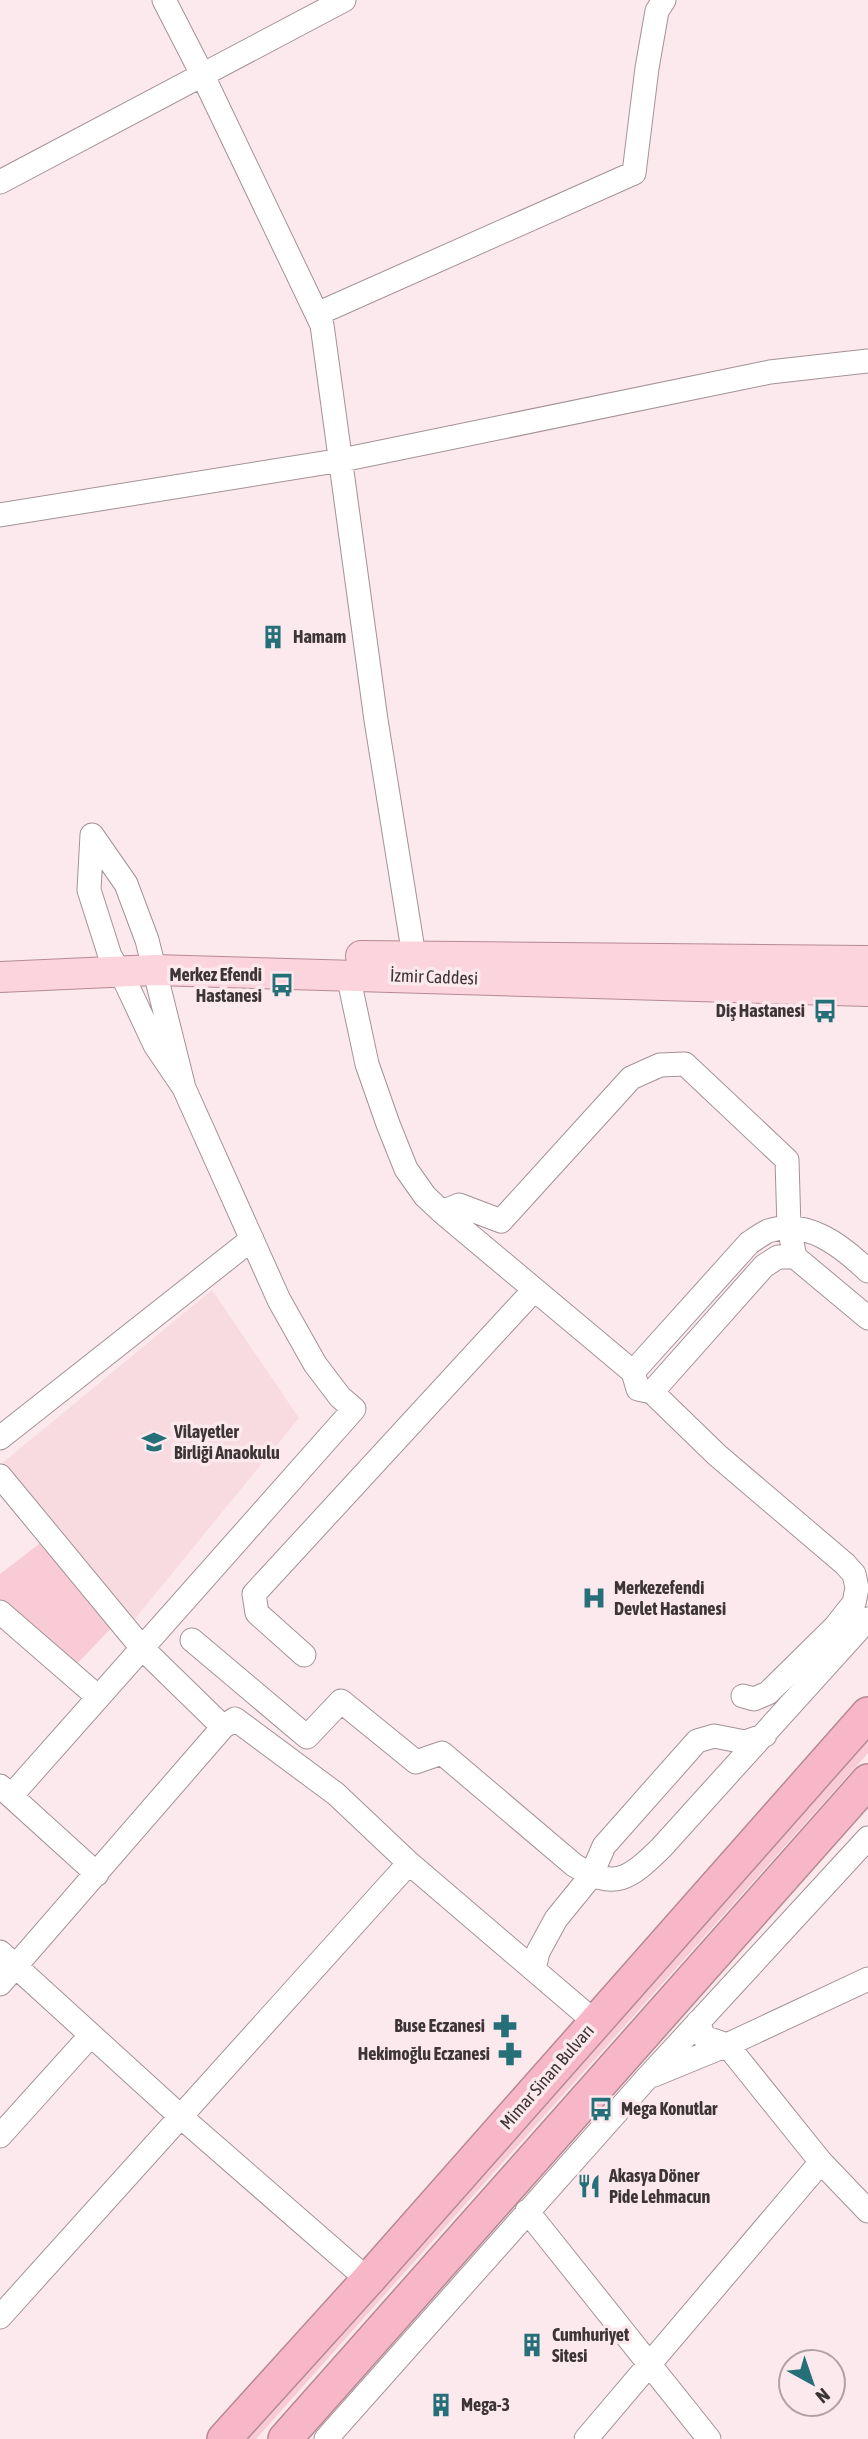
<svg xmlns="http://www.w3.org/2000/svg" width="868" height="2439" viewBox="0 0 868 2439" font-family="'Asap Condensed',sans-serif">
	<style>
		.built { fill: #f7dbe1 }
		.green { fill: #f8cbd6 }
		.lines { fill: none; stroke-linecap: round; stroke-linejoin: round }
		.minor-casing { stroke: #a39296; stroke-width: 25 }
		.major-casing { stroke: #b68995; stroke-width: 32 }
		.highway-casing { stroke: #b68995; stroke-width: 36 }
		.minor { stroke: #fff; stroke-width: 23 }
		.major { stroke: #fbd4de; stroke-width: 30 }
		.highway { stroke: #f8b7c8; stroke-width: 33 }
		.labels { text-anchor: middle; stroke-width: 7; stroke-linejoin: round; paint-order: stroke }
		.poi-label { font-size: 18px; font-weight: bold; fill: #3c3436; stroke: #fce9ed; text-anchor: start }
		.street-label { font-size: 18px; fill: #3c3436; stroke: #fce9ed }
	</style>
	<rect width="100%" height="100%" fill="#fce9ed"/>
	<path class="built" d="M212,1290L299,1418L134,1620L0,1480V1465Z"/>
	<path class="green" d="M43,1541L119,1620L71,1670L0,1608V1574Z
		M868,1735V1753L256,2439H241Z"/>
	<g class="lines">
		<g class="minor-casing">
			<path id="minor" d="M164,0L203,76L322,325L376,720L414,956
				M0,182L344,0
				M317,314L634,173L647,68L657,11L664,0
				M0,515L342,460L770,372L868,361
				M348,975L367,1064L388,1124L406,1169L425,1196L442,1212
				M633,1372L749,1243C755,1239 762,1234 768,1231C807,1218 842,1246 868,1271
				M652,1392L764,1266L778,1257H795L868,1318
				M0,1438L252,1239
				M0,1476L142,1648L223,1727L235,1719L336,1794L409,1863L595,2022
				M0,1612L98,1697
				M192,1640L307,1737L341,1701L416,1762L442,1753L574,1865C615,1891 629,1879 661,1848L868,1619
				M304,1655L257,1613L254,1594L534,1290
				M743,1696L754,1699L768,1693L835,1627L854,1603L857,1588L854,1574L845,1564L717,1455L652,1392L638,1389L633,1372L442,1212L459,1205L501,1221L631,1078L660,1065L685,1064L787,1160L789,1228L795,1257
				M0,1786L97,1874
				M11,1796L354,1409L340,1397L315,1364L279,1300L184,1088L155,1045L125,981L110,956L89,890L92,835L126,884L147,940L184,1088
				M0,1952L180,2116L368,2280
				M534,1969L538,1952L556,1919L591,1876L604,1846L697,1741L714,1736L745,1742L765,1735
				M0,1984L223,1727
				M698,2022L704,2037L727,2045L821,2162L868,2211
				M654,2075L727,2045L868,1979
				M0,2136L91,2035
				M527,2211L709,2439
				M0,2317L409,1863
				M326,2439L647,2078L868,1838
				M586,2439L821,2162"/>
		</g>
		<g class="major-casing">
			<path id="major" d="M361,956L868,961
				M0,977L154,970L868,991"/>
		</g>
		<g class="highway-casing">
			<path id="highway" d="M224,2439L368,2280L868,1714
				M285,2439L868,1781"/>
		</g>
		<use href="#minor" class="minor"/>
		<use href="#major" class="major"/>
		<use href="#highway" class="highway"/>
	</g>
	<defs>
		<g id="building-bare" transform="scale(1.89)"><path d="M-4-6H4V6H1V3H-1V6H-4ZM-2.5-4.3h1.7v1.8h-1.7ZM.8-4.3h1.7v1.8H.8ZM-2.5-1h1.7V.8h-1.7ZM.8-1h1.7V.8H.8Z" fill="#256f78" stroke="#fce9ed" stroke-width="2.5" paint-order="stroke"/></g>
		<g id="bus-bare" transform="scale(1.89)"><path d="M-5-6H5V4H4V6H2V4H-2V6H-4V4H-5ZM-3.5-4V0h7V-4ZM-3.5 1.2v1.5H-2V1.2ZM2 1.2v1.5H3.5V1.2Z" fill="#256f78" stroke="#fce9ed" stroke-width="2.5" paint-order="stroke"/></g>
		<g id="school-bare" transform="scale(1.89)"><path d="M0-5L7-2L0 1L-7-2ZM-4 1L0 2.5L4 1V4Q0 6-4 4Z" fill="#256f78" stroke="#fce9ed" stroke-width="2.5" paint-order="stroke"/></g>
		<g id="hospital-bare" transform="scale(1.89)"><path d="M-5-5h3v3.5h4V-5h3V5h-3V1.5h-4V5h-3Z" fill="#256f78" stroke="#fce9ed" stroke-width="2.5" paint-order="stroke"/></g>
		<g id="pharmacy-bare" transform="scale(1.89)"><path d="M-2-6h4v4h4v4h-4v4h-4v-4h-4v-4h4Z" fill="#256f78" stroke="#fce9ed" stroke-width="2.5" paint-order="stroke"/></g>
		<g id="restaurant-bare" transform="scale(1.89)"><path d="M-5-6h1v4h1v-4h1v4h1v-4h1v5L-1.5 .5V6h-2V.5L-5-1ZM5-6V6H3V1.5H1.5Q1.5-4 5-6Z" fill="#256f78" stroke="#fce9ed" stroke-width="2.5" paint-order="stroke"/></g>
	</defs>
	<g fill-rule="evenodd">
		<use href="#building-bare" x="273" y="637"/>
		<use href="#bus-bare" x="282" y="985"/>
		<use href="#bus-bare" x="825" y="1011"/>
		<use href="#school-bare" x="154" y="1442"/>
		<use href="#hospital-bare" x="594" y="1598"/>
		<use href="#pharmacy-bare" x="505" y="2026"/>
		<use href="#pharmacy-bare" x="510" y="2054"/>
		<use href="#bus-bare" x="601" y="2109"/>
		<use href="#restaurant-bare" x="589" y="2186"/>
		<use href="#building-bare" x="532" y="2345"/>
		<use href="#building-bare" x="441" y="2405"/>
	</g>
	<g class="labels">
		<g class="poi-label">
			<text x="293" y="643">Hamam</text>
			<text x="262" y="981" text-anchor="end">Merkez Efendi<tspan x="262" dy="21">Hastanesi</tspan></text>
			<text x="805" y="1017" text-anchor="end">Diş Hastanesi</text>
			<text x="174" y="1438">Vilayetler<tspan x="174" dy="21">Birliği Anaokulu</tspan></text>
			<text x="614" y="1594">Merkezefendi<tspan x="614" dy="21">Devlet Hastanesi</tspan></text>
			<text x="485" y="2032" text-anchor="end">Buse Eczanesi</text>
			<text x="490" y="2060" text-anchor="end">Hekimoğlu Eczanesi</text>
			<text x="621" y="2115">Mega Konutlar</text>
			<text x="609" y="2182">Akasya Döner<tspan x="609" dy="21">Pide Lehmacun</tspan></text>
			<text x="552" y="2341">Cumhuriyet<tspan x="552" dy="21">Sitesi</tspan></text>
			<text x="461" y="2411">Mega-3</text>
		</g>
		<g class="street-label">
			<text transform="translate(434 977) rotate(2)" y="6">İzmir Caddesi</text>
			<text transform="translate(547 2077) rotate(-49)" y="6">Mimar Sinan Bulvarı</text>
		</g>
	</g>
	<g transform="translate(812 2383) rotate(140)"><circle r="33" fill="#fce9ed" stroke="#afa1a4" stroke-width="2"/>
	<path d="M0-5L12 26L0 18L-12 26Z" fill="#256f78"/>
	<text y="-10" font-size="19" font-weight="bold" text-anchor="middle" fill="#3c3436">N</text>
	</g>
</svg>
